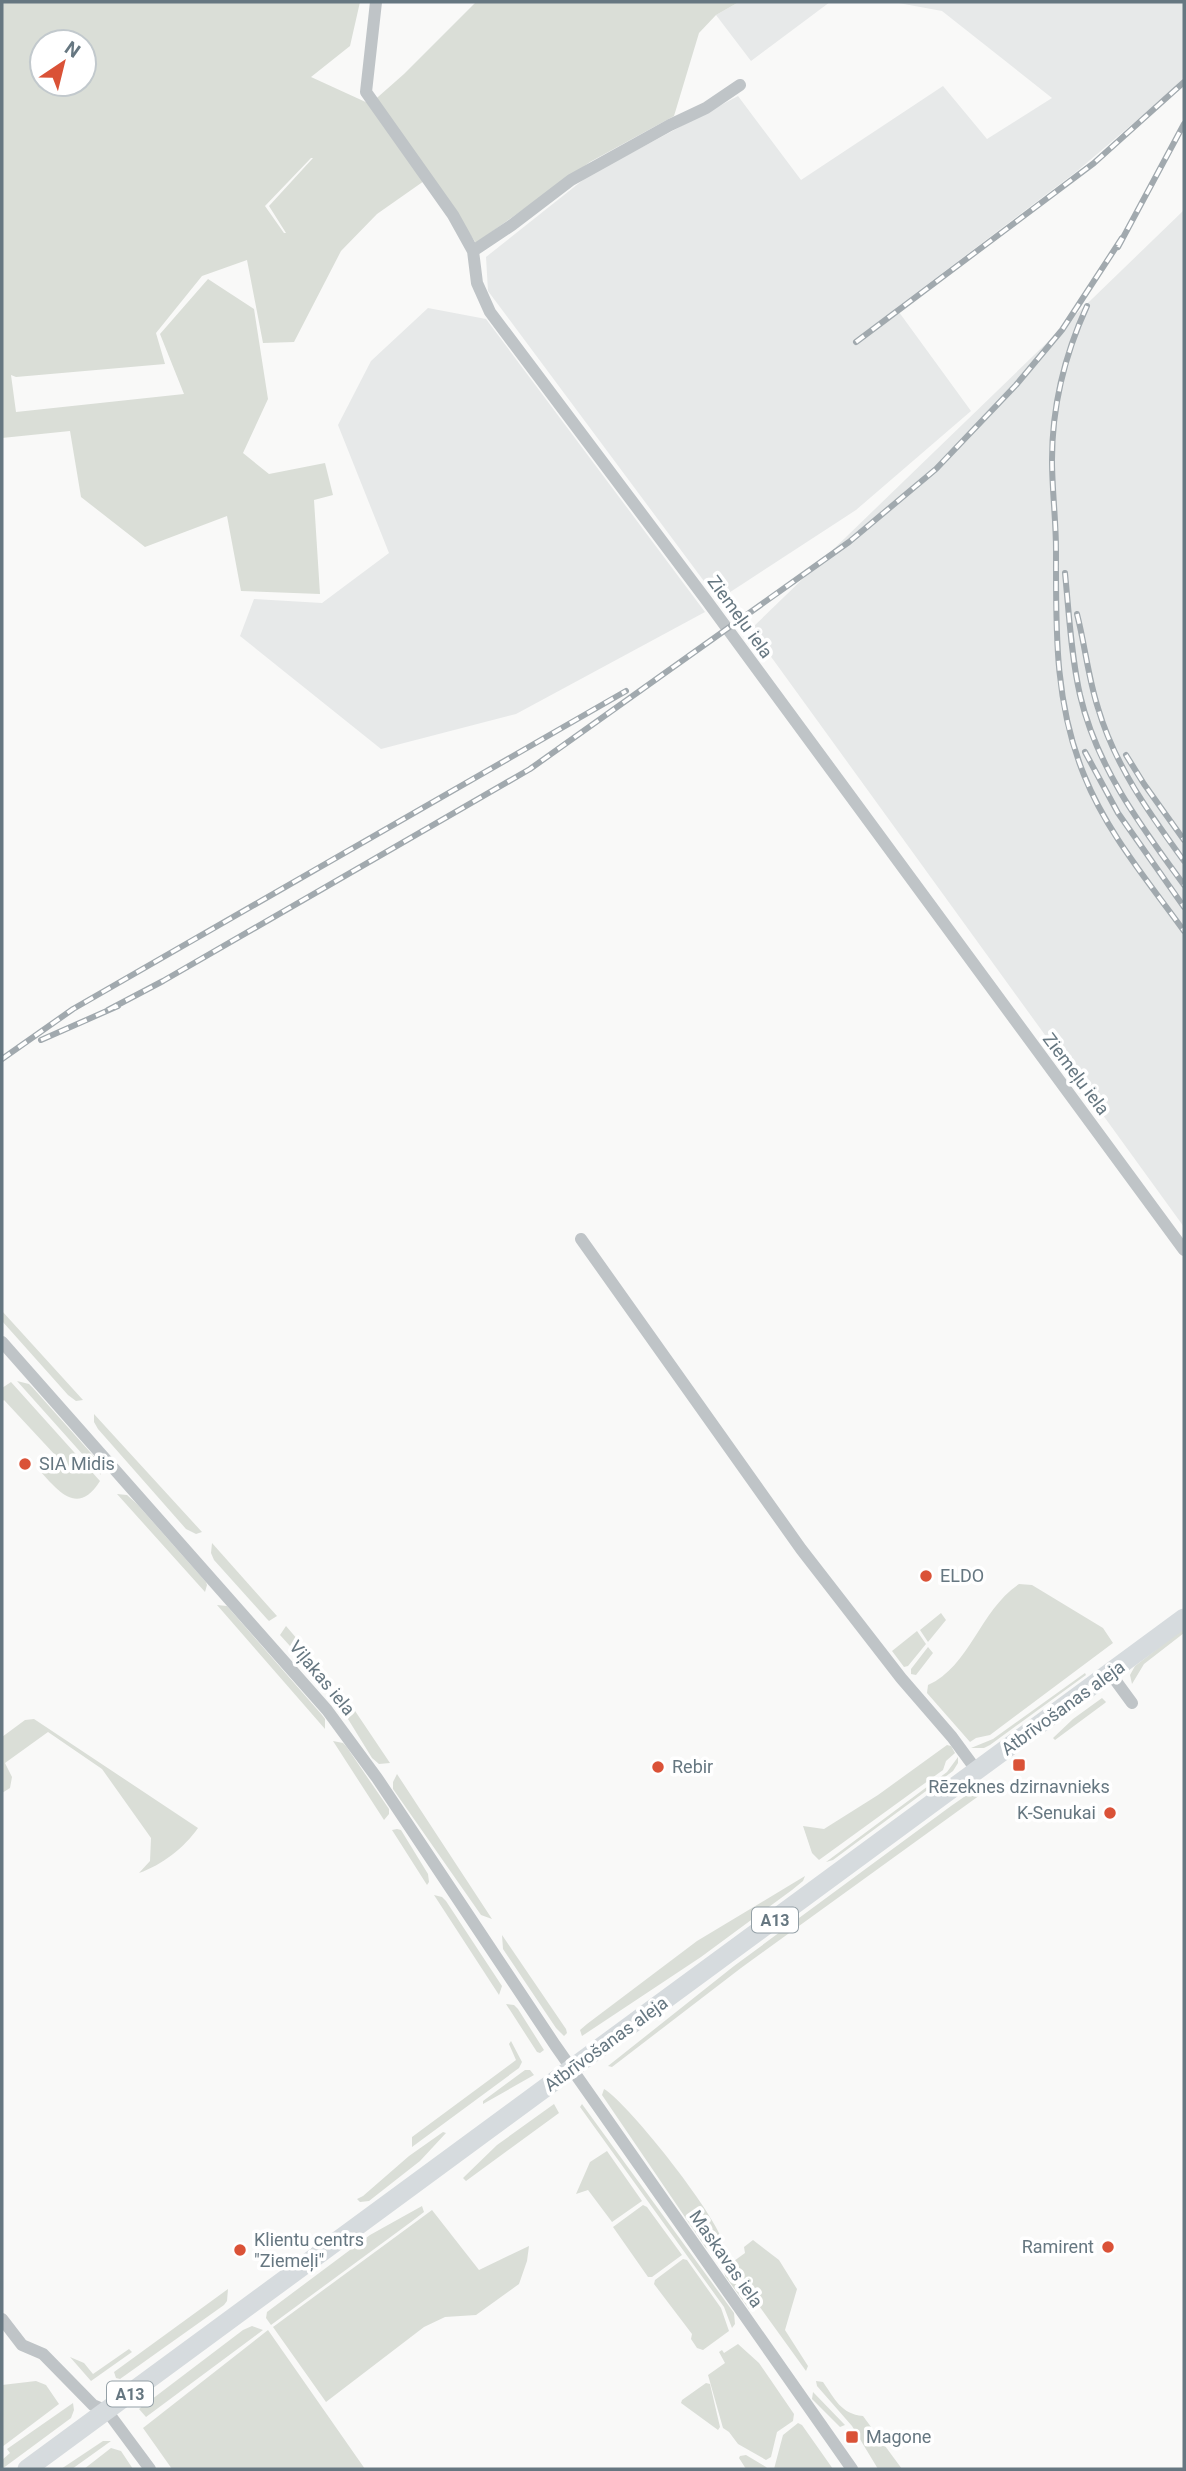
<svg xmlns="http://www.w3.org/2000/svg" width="1186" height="2471" viewBox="0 0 1186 2471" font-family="Roboto,sans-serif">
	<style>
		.built { fill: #e7e9e9 }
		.green { fill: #daded7; fill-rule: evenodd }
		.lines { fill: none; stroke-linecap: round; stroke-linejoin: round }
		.street { stroke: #bfc4c7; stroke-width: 12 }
		.primary { stroke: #d6dbde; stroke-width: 19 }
		.rail-casing { stroke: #a1a9ae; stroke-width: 6 }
		.rail { stroke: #fff; stroke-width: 3.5; stroke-dasharray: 10; stroke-linecap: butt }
		.poi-dot { fill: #da5237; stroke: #fff; stroke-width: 2.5 }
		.labels { text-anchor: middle; stroke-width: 7; stroke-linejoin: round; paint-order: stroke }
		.shield { fill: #fff; stroke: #94a0a7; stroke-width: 2 }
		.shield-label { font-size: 16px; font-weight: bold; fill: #667781 }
		.street-label { font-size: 18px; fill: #667781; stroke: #fff }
		.poi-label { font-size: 18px; fill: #667781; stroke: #fff; text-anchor: start }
	</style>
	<rect width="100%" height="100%" fill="#f9f9f8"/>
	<path class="built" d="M739,2H830L751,61L716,15Z
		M893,2H1184V77L1177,86L1076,172L896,308L971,411L856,510L718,600L488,291L486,257L588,176L738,96L801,180L943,86L987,139L1052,98L942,11Z
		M1184,210V1227L751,629Z
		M428,308L486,319L705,612L516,714L381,749L240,636L254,599L322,603L389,553L338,425L371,361Z"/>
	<path class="green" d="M2,2H360L350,46L311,77L370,104L404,74L476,2H739L716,15L699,33L674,116L590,162L476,243L399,131L424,181L377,214L341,251L294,342L263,343L247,260L202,276L156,333L165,364L16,377L11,375L16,412L184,394L160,334L208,279L254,309L268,399L243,453L269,474L325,463L333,495L314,500L320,594L241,591L227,516L145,547L81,497L70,431L2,438ZM42,42H84V84H42ZM311,158H313L269,206L286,233H284L265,206Z
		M2,1311L83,1400L76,1401L68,1395L2,1321Z
		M17,1381L29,1384L33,1388L98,1461L101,1475Z
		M11,1382L100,1481C78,1516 59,1492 40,1471L56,1456L4,1400L2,1402V1388Z
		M94,1414L202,1532L196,1534L186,1529L98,1429L94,1422Z
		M117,1494L127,1495L137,1504L206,1582L207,1585L205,1592Z
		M212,1543L277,1616L269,1621L267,1619L214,1560L211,1553Z
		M1019,1584L1032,1585L1103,1628L1113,1643L990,1735L976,1738L970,1742L927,1693L928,1685C970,1666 980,1610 1019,1584Z
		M217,1605L227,1606L322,1715L325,1719V1729Z
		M941,1613L946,1620L928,1642L920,1630Z
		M286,1626L322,1668L323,1674L319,1678L280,1635Z
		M1184,1628V1633L1144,1664L1132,1684L1130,1675L1135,1666Z
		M917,1631L926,1644L908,1666L904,1667L892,1651Z
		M928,1647L933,1653L916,1675L911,1674V1669Z
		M1085,1673L1086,1675L990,1745L984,1748H971L993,1739Z
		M338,1690L345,1696L390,1763L379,1764L372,1758L332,1693Z
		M1102,1698L1106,1702L1105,1703L1055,1740L1053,1738L1073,1719Z
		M34,1719L198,1828C184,1848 162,1865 139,1873L150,1861L151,1838L102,1769L48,1732L5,1763L12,1777L10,1788L2,1793V1737L25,1720Z
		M333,1741L343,1743L346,1746L389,1809V1814L384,1820Z
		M947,1745L951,1746L955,1753L946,1761L943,1770L819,1860L812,1853L803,1826L824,1829L878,1795Z
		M958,1757V1763L953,1771L833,1860L826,1862L947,1772Z
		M397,1774L492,1919L481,1915L393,1789V1782Z
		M981,1788L987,1790L741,1968L612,2067L608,2066L734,1966L951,1806L974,1790Z
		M397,1829L401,1830L428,1874L429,1882L427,1885L392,1830Z
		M805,1876L803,1881L792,1890L701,1957L582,2036L580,2030L587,2024L697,1941Z
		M434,1895L442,1897L446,1901L500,1983L502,1986L499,1995Z
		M502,1935L566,2029L567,2033L564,2036L556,2028L503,1949Z
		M506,2004L514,2005L518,2009L544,2050L540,2053L537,2052Z
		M511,2041L522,2062L519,2068L412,2147V2137L516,2060L509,2044Z
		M525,2070H530L534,2075L483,2104V2101Z
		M604,2089C628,2103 724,2223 725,2250L715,2252L706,2248L602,2095Z
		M554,2104L559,2113L466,2181L463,2178L497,2145Z
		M582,2104L734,2313L735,2324L732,2328L724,2307L580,2107Z
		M443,2132L446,2133L420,2161L369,2201L360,2202L357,2199L363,2196L409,2156Z
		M607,2151L642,2201L612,2222L588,2190L576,2194L590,2162Z
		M643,2205L647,2207L682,2255L652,2277H648L613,2227Z
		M422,2206L424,2212L411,2222L271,2325L266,2318L267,2312L271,2309L370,2235Z
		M432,2210L479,2270L529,2246L527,2261L519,2284L476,2315L445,2317L424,2327L326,2402L273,2327Z
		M753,2240L779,2260L797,2289L785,2330L808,2366L806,2371L741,2281L734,2261L745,2253L744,2247Z
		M683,2259L687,2260L721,2308L729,2331L703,2350L697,2348L691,2339L692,2334L654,2284L655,2280Z
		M727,2262L737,2283L756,2311L749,2309L725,2276L724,2270Z
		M228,2289L227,2301L224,2305L120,2379L116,2378L114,2372Z
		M252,2326L263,2330L146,2417L139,2409L243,2330Z
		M268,2330L365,2469H172L143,2428Z
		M738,2344L759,2363L794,2414L793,2421L777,2432L771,2457L766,2460L738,2444L729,2432L723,2428L708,2375L725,2363L719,2352L722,2350L724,2353Z
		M129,2349L132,2352L91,2381L70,2357L84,2363L93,2374Z
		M36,2381L46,2385L59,2404L2,2447V2385Z
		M816,2381L823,2382C835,2399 841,2414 863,2416L902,2469H878L852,2426L817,2386Z
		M706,2383L710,2384L720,2427L718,2430L681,2403L682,2400Z
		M813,2392L845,2425L840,2427L812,2399Z
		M73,2403L74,2410L71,2418L2,2469V2460L10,2453L7,2449Z
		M798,2423L802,2425L833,2469H774L783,2435Z
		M103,2441H111L72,2469H61Z
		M111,2448L121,2451L133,2469H84Z
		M746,2455L766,2467L768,2469H746L739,2458L740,2456Z"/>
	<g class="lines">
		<path class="street" d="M376,2L366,92L453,215L473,251
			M740,85L706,108L670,125L571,180L512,225L473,251L477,283L490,312L707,601L1184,1250
			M581,1239L801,1549L901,1678L952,1737L977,1771
			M2,1342L327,1710L377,1778L555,2045L852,2469
			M1110,1673L1132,1703
			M2,2319L22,2345L43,2354L93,2405L107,2411L150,2469"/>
		<path class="primary" d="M27,2469L1184,1618"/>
		<g class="rail-casing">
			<path id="rail" d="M1118,247L1184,124
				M1087,306C1065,354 1052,407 1052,460C1052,490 1056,520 1056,550C1056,629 1054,701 1084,775C1107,833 1148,881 1184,931
				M856,342L1094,163L1184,82
				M1065,573C1069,613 1071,655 1080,695C1097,768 1141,826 1184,885
				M1077,614C1085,645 1088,677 1098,708C1115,766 1149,813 1184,861
				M1085,752L1118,813L1184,907
				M1126,755L1144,784L1184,840
				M108,1010L163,981L530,769L849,542L936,469L1016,385L1062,330L1122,238
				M41,1040L118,1006
				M2,1059L73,1009L626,691"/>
		</g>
		<use href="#rail" class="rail"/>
	</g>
	<g class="poi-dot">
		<circle cx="25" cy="1464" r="7"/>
		<circle cx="926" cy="1576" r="7"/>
		<rect x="1012" y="1758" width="14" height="14" rx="3.5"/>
		<circle cx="658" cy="1767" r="7"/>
		<circle cx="1110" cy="1813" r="7"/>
		<circle cx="1108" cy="2247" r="7"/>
		<circle cx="240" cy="2250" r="7"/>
		<rect x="845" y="2430" width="14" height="14" rx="3.5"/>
	</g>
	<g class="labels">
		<g class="shield">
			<rect x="752" y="1907.5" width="46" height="25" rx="5"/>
			<rect x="107" y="2381.5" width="46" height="25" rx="5"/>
		</g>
		<g class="shield-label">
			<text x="775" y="1926">A13</text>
			<text x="130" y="2400">A13</text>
		</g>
		<g class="street-label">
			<text transform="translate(740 617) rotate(54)" y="6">Ziemeļu iela</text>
			<text transform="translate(1076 1074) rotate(53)" y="6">Ziemeļu iela</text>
			<text transform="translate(322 1678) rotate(50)" y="6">Viļakas iela</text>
			<text transform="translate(1063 1708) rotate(-36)" y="6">Atbrīvošanas aleja</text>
			<text transform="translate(606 2044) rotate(-36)" y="6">Atbrīvošanas aleja</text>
			<text transform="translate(726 2259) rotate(55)" y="6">Maskavas iela</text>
		</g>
		<g class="poi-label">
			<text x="39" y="1470">SIA Midis</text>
			<text x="940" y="1582">ELDO</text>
			<text x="672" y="1773">Rebir</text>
			<text x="1019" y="1793" text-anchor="middle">Rēzeknes dzirnavnieks</text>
			<text x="1096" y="1819" text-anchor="end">K-Senukai</text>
			<text x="254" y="2246">Klientu centrs<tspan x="254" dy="21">"Ziemeļi"</tspan></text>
			<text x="1094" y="2253" text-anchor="end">Ramirent</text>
			<text x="866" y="2443">Magone</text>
		</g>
	</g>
	<rect width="1186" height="2471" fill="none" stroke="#667781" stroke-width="7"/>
	<g transform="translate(63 63) rotate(35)"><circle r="33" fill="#ffffff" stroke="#c2c9cd" stroke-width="2"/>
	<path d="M0-5L12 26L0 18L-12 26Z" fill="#da5237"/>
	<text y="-10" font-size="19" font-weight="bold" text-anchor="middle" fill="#667781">N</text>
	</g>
</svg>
